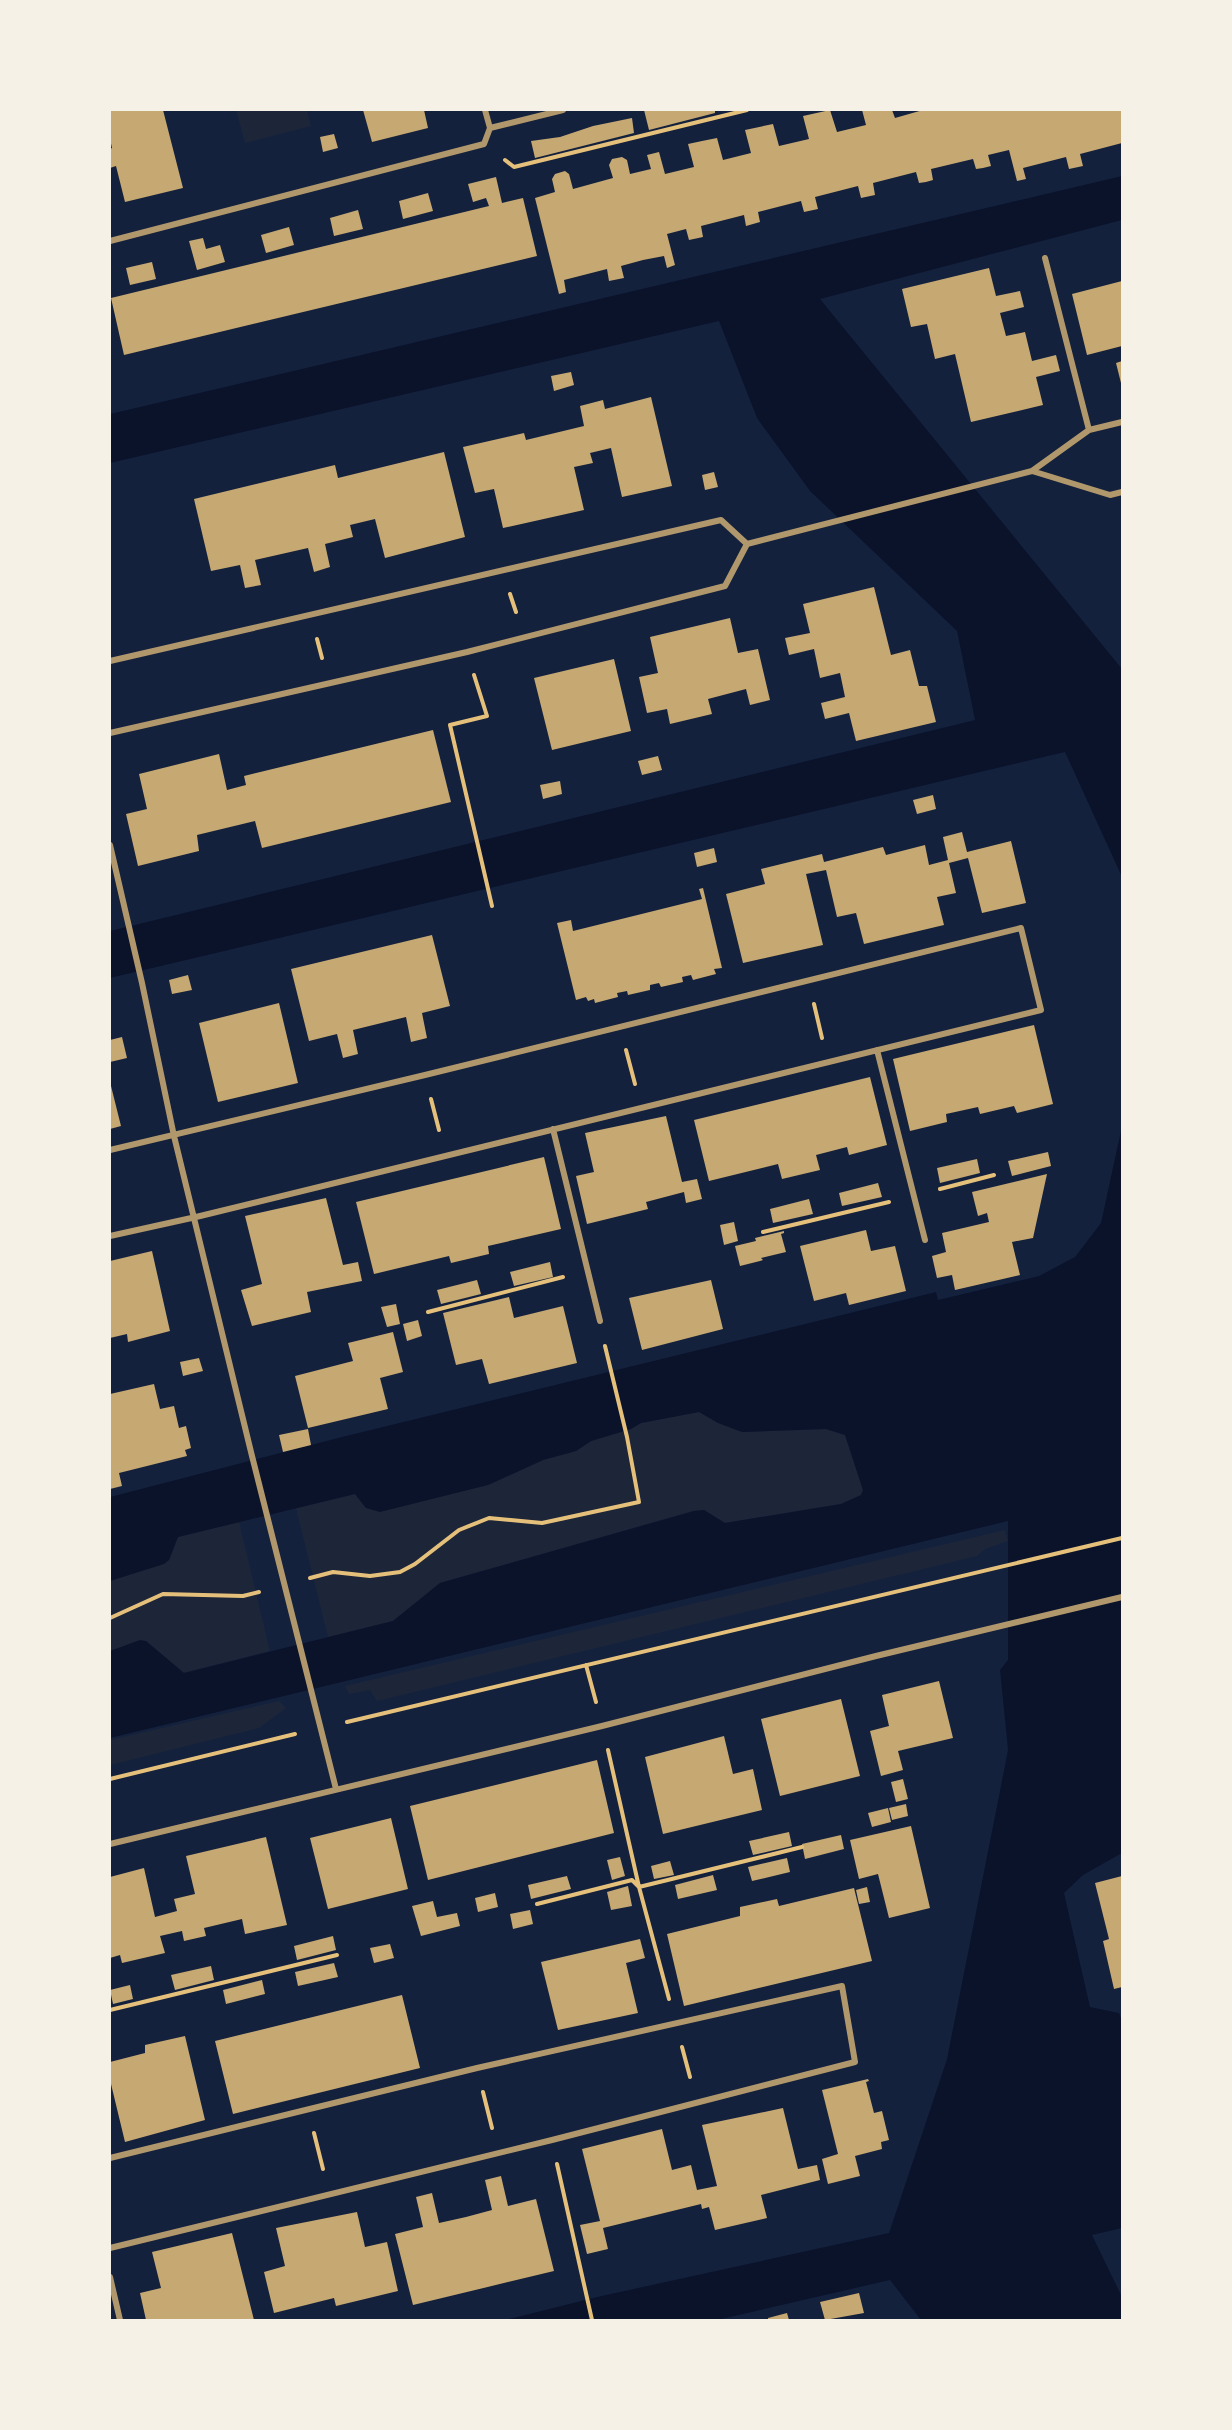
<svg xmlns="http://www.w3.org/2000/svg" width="1232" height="2430" viewBox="0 0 1232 2430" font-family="'DM Sans',sans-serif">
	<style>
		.green { fill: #1d2539 }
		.water { fill: #0b132b }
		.building { fill: #c6a872 }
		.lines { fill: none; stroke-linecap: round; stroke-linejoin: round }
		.path { stroke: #e5c07b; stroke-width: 4 }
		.minor { stroke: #b1986c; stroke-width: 6 }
	</style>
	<rect width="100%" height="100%" fill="#14213d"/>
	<path class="green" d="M236,110H307L311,126L245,143Z
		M699,1412L742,1432L826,1429L845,1435L863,1490L862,1495L841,1504L725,1523L704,1510L693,1511L440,1583L393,1621L328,1637L296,1508L355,1494L366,1508L423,1499L488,1485L543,1460L576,1451L591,1441L631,1429L641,1423Z
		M239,1522L270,1651L183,1673L146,1641L110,1651V1581L169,1560L178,1537Z
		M1005,1530L1008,1541L985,1549L977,1556L377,1701L370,1690L349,1694L345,1686Z
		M279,1701L286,1708L259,1728L110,1765V1740Z"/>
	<path class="water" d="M1122,176V220L820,299L1122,669V877L1065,752L110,978V931L975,720L957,631L810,491L757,418L719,321L110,463V414Z
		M1122,1126V1853L1083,1875L1064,1893L1090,2007L1119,2013L1122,2021V2228L1092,2235L1122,2297V2320H921L890,2280L717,2320H505L597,2297L889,2233L947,2059L1008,1750L1000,1670L1008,1660V1521L110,1738V1651L140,1640L146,1641L184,1673L393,1621L440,1583L694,1511L704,1510L725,1523L841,1504L861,1495L863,1490L845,1435L826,1429L742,1432L718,1423L699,1412L641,1423L631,1429L591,1441L576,1451L543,1460L488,1485L380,1512L366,1508L355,1494L178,1537L169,1560L164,1564L110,1581V1497L342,1437L936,1292L938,1300L1039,1276L1075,1257L1101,1223Z"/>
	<path class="building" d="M110,110H163L183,188L125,202L116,166L110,168V149L112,148L110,139Z
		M363,110H424L428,128L372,142Z
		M644,110H715V113L649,130Z
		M830,110L837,132L866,125L862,110H892L895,118L923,110H1122V143L1080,154L1083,166L1069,169L1066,157L1023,168L1026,179L1017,181L1009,150L988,155L991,166L983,168L976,169L973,159L931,169L933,180L926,182L919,183L916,172L873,183L875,195L861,198L858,186L815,197L818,209L804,212L801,201L758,212L760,222L746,226L744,215L701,226L703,237L689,240L686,229L667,234L675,265L667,268L664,256L643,260L621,266L624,278L609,281L607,269L564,280L566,292L559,294L535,198L555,192L552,179L555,174L565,171L569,174L573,189L613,178L609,165L612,159L622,157L627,160L630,174L651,169L647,155L659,152L665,174L694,167L688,144L702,141L717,138L723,160L751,153L745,130L773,124L779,146L809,139L803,116Z
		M632,118L634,133L535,158L531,141L560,137L593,126Z
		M334,134L338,148L323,152L320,137Z
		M496,177L502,203L523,198L537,256L124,355L111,298L489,206L486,198L473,202L468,184Z
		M428,193L433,211L403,219L399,201Z
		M358,210L363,229L334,236L330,218Z
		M289,227L294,245L266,253L261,235Z
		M203,238L206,249L220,245L225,262L197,270L189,241Z
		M152,262L156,279L130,285L126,268Z
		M989,268L996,296L1020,291L1024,307L1000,313L1006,336L1025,332L1032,361L1056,355L1060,371L1036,377L1043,405L971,422L955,354L935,359L927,324L911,327L902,289Z
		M1122,281V346L1087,355L1072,294Z
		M1122,361V387L1116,363Z
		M571,372L574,385L554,391L551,376Z
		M651,397L672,486L622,497L611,448L590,453L593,463L574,467L584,510L503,528L494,489L475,493L463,447L524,433L526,440L584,426L580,406L603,400L605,409Z
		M444,452L465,537L385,558L375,519L350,525L353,537L325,544L330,567L314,572L308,548L255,560L261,585L245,588L240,565L211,571L194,499L335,465L338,478Z
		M714,472L718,487L705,490L702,475Z
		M874,587L891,655L910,650L919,686H927L936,722L856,741L849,713L825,719L821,703L845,697L840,673L820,678L814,649L789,655L785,638L810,633L803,604Z
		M730,618L738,653L758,649L770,700L750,705L746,689L708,699L712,714L670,724L667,709L647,713L639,677L658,673L650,637Z
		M614,659L631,731L552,750L534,678Z
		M433,730L451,802L262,848L255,821L197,835L199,851L138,866L126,814L147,809L139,774L219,754L227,790L246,785L244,776Z
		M658,756L662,770L642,775L638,761Z
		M560,781L562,794L543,799L540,785Z
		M933,795L936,809L917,814L913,800Z
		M962,832L967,852L1011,841L1026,903L982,913L968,858L949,863L956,893L937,897L944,925L864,944L856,913L837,917L826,870L806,874L823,945L743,963L726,894L765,884L761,869L822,854L824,862L883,847L886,855L925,845L929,865L948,860L943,837Z
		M714,848L717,862L697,867L694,853Z
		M703,888L722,968L714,969L716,974L693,980L691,975L682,977L683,982L661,987L659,983L650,985V990L628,995L627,991L617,993L618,997L595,1003L594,999L588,1001L586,997L576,1000L557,923L571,920L573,931L702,899L699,889Z
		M432,935L450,1006L422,1013L427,1038L411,1042L406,1017L353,1030L358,1054L343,1058L337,1034L309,1041L291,969Z
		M188,975L192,990L172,994L169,980Z
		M279,1003L298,1083L218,1102L199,1023Z
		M1034,1025L1053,1104L1017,1113L1014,1106L980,1114L978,1107L946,1114L947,1122L910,1131L893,1059Z
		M122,1037L127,1058L110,1062V1040Z
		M870,1077L887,1145L849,1155L847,1147L816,1155L820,1170L782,1179L778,1164L709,1181L694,1120Z
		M110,1082L121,1126L110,1129Z
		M666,1116L682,1182L697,1179L702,1199L686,1203L684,1192L646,1202L648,1209L587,1224L576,1176L594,1172L585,1133Z
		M1048,1152L1051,1166L1012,1176L1008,1161Z
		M544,1157L561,1229L488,1246L489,1254L451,1263L449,1256L374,1274L356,1202Z
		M977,1159L980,1173L940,1183L937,1168Z
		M1047,1174L1033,1238L1012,1242L1020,1275L955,1290L952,1275L937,1278L932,1256L946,1252L942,1233L989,1222L987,1213L978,1216L972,1192Z
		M878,1183L882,1197L842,1206L839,1193Z
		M326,1198L343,1265L358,1262L362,1281L307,1292L311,1312L252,1326L241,1290L262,1284L245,1216Z
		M809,1199L813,1214L773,1223L770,1209Z
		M734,1222L738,1241L724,1245L720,1225Z
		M866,1230L871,1251L895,1246L906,1291L849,1305L846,1293L814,1301L800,1246Z
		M784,1231V1233L781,1234L786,1252L761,1258L763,1260L760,1261L740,1266L735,1246L756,1241L755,1238Z
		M152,1251L170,1331L128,1342L127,1334L110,1338V1261Z
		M550,1262L553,1277L514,1286L510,1272Z
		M477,1280L481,1294L441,1304L437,1290Z
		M711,1280L723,1329L642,1350L629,1298Z
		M509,1297L514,1318L563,1306L577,1363L489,1384L482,1359L456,1365L443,1313Z
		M396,1304L400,1324L387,1327L381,1307Z
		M418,1320L422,1336L407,1341L403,1324Z
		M393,1332L403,1372L380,1378L388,1409L308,1428L295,1376L353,1361L348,1343Z
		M199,1358L203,1371L183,1376L180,1362Z
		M154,1384L160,1409L174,1406L179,1428L186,1426L191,1448L185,1450L187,1456L119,1473L122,1486L110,1489V1394Z
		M308,1429L311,1445L283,1452L279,1435Z
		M939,1681L953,1738L898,1751L903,1770L881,1776L870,1731L889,1726L882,1695Z
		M841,1699L860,1776L780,1796L761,1719Z
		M724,1736L733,1774L753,1769L762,1810L663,1834L645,1757Z
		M597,1760L614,1833L428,1880L410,1806Z
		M903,1779L908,1799L896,1802L891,1782Z
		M906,1804L908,1816L892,1820L889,1808Z
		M888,1808L891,1822L872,1827L868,1813Z
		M391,1818L408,1889L328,1909L310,1838Z
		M911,1826L930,1908L889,1918L878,1874L859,1879L850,1840Z
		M789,1832L792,1846L753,1855L749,1841Z
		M841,1835L844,1849L805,1859L802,1844Z
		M266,1837L287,1925L245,1934L242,1919L204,1928L206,1936L184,1941L182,1931L160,1936L165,1953L122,1963L120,1955L110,1958V1877L144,1868L155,1917L177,1911L174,1899L195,1894L186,1856Z
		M620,1857L625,1876L612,1880L607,1860Z
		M787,1858L790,1872L752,1881L748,1867Z
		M670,1861L674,1875L654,1879L651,1866Z
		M713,1875L717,1890L678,1899L675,1885Z
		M567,1876L571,1889L531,1899L528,1885Z
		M1122,1876V1987L1114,1989L1103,1941L1109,1939L1095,1883Z
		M628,1886L632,1906L611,1910L607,1892Z
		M867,1887L870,1902L859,1904L856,1890Z
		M854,1888L872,1961L684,2006L667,1934L740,1916V1907L777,1899L779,1906Z
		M495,1893L498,1907L478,1912L475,1898Z
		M433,1901L437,1917L457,1913L460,1926L421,1936L412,1906Z
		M530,1910L533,1924L513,1929L510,1914Z
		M333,1936L336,1950L297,1960L294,1946Z
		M640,1939L645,1958L626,1963L638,2013L558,2030L541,1962Z
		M390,1944L394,1958L374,1963L370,1948Z
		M334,1963L338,1977L298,1986L295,1972Z
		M211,1966L214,1980L175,1990L171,1975Z
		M262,1980L265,1994L226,2004L223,1990Z
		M130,1985L133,1999L113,2004L110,1990Z
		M402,1995L420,2068L233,2114L215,2041Z
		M185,2036L205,2120L125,2142L111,2084H110V2062L145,2053V2045Z
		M868,2079L869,2081L866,2082L874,2113L882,2111L889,2140L881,2142L882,2149L855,2156L860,2176L828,2184L822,2159L838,2154L822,2090Z
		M783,2108L798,2169L817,2165L820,2180L761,2195L767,2218L715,2230L709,2207L702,2209L701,2204L603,2228L608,2249L587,2254L580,2225L600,2221L582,2149L662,2129L672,2170L691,2165L697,2190L717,2186L702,2125Z
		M501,2176L508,2206L536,2199L554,2271L413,2305L395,2234L423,2227L416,2197L432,2193L439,2223L466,2217L492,2210L485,2180Z
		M357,2212L365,2247L387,2242L398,2291L336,2306L334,2298L274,2313L264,2272L285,2266L276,2228Z
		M232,2233L254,2320H146L140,2293L161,2288L152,2252Z
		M859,2293L864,2313L825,2320L820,2302Z
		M787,2313L789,2320H768V2318Z"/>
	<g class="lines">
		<path class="path" d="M505,160L514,167L747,110
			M510,594L516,612
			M317,639L322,658
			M474,675L487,716L450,725L492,906
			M814,1004L822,1038
			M626,1050L635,1084
			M431,1099L439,1130
			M940,1189L994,1175
			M763,1232L889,1202
			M428,1312L563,1277
			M310,1578L333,1572L370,1576L400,1572L415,1564L459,1530L489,1518L542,1523L639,1502L627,1437L605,1346
			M110,1618L163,1594L243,1596L259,1592
			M586,1665L596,1702
			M347,1722L1122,1538
			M608,1750L639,1887L669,1999
			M110,1779L295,1734
			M537,1904L632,1880L639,1887L802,1847
			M110,2010L337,1955
			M682,2047L690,2077
			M483,2092L492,2128
			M314,2133L323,2169
			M557,2164L592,2320"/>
		<path class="minor" d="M490,128L563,110
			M110,241L484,144L490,128L485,110
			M1045,258L1089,430
			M1032,471L1110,495L1122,492
			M110,661L721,520L747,544
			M110,733L467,652L725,586L747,544L1032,471L1089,430L1122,422
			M110,845L142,983L174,1136L252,1456L336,1789
			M877,1050L925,1240
			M553,1129L600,1321
			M110,1150L425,1075L1021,928L1041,1010L196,1217L110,1236
			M110,1844L602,1726L876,1656L1122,1597
			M110,2158L477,2068L842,1986L855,2062L552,2140L110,2248
			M110,2277L120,2320"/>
	</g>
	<rect width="1232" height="2430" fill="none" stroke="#f6f1e7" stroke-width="222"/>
</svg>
